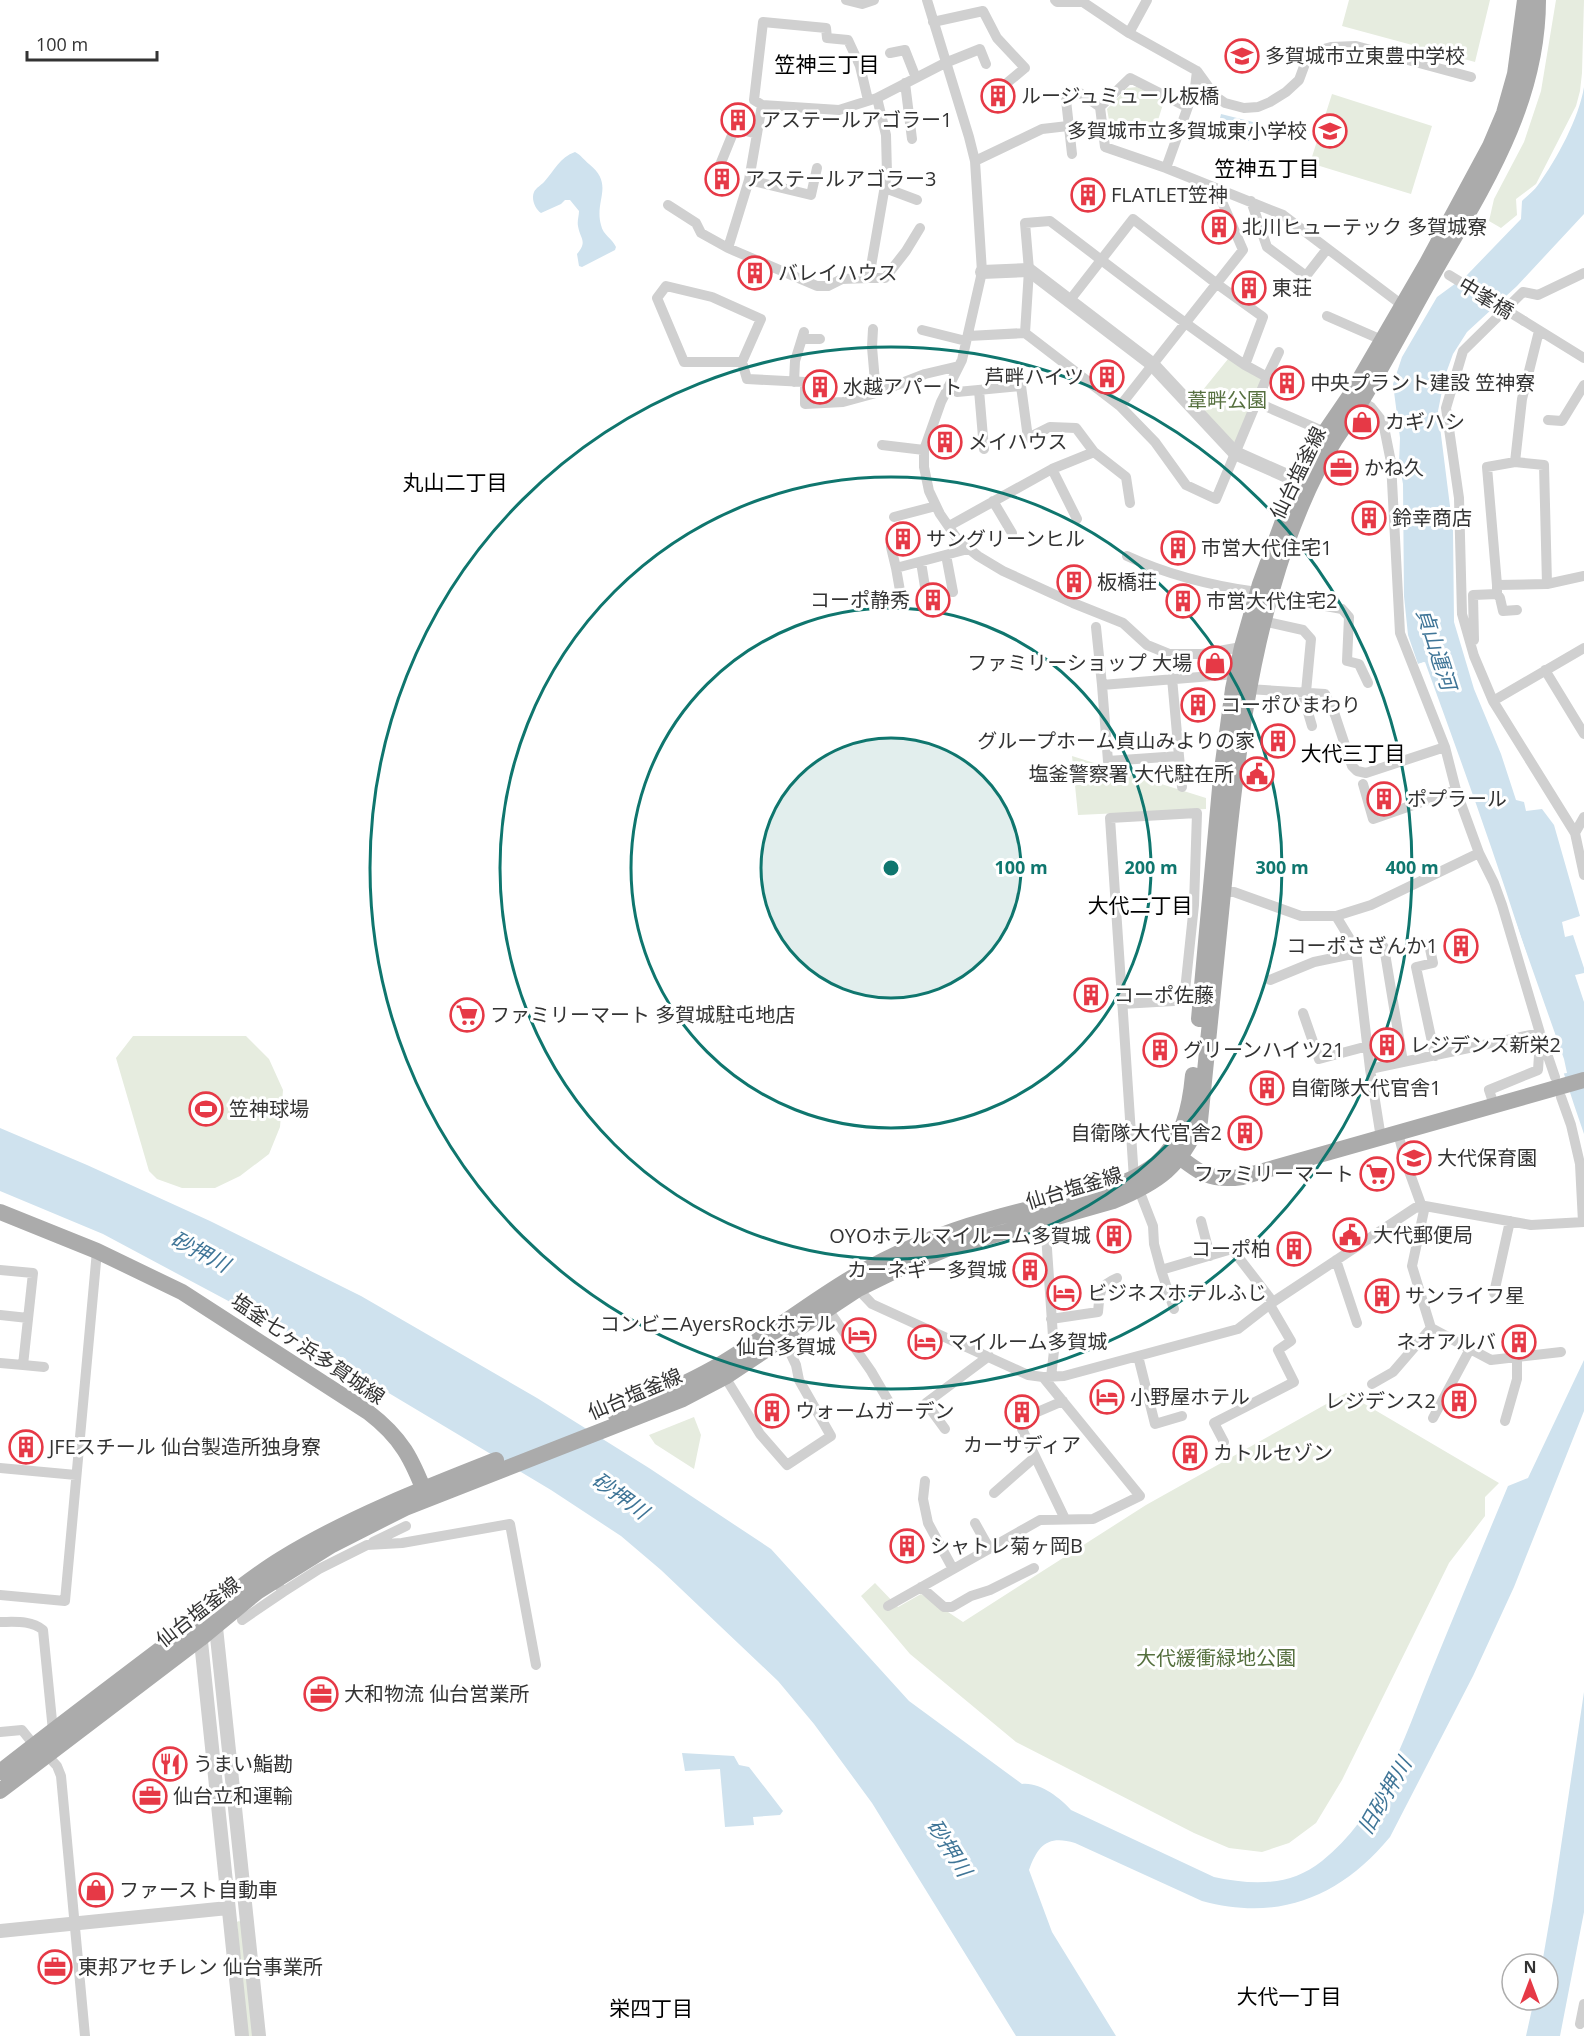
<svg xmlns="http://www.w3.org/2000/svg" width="1584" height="2036" viewBox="0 0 1584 2036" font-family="'Open Sans','Noto Sans JP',sans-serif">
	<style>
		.green { fill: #e6ecdf }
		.water { fill: #cfe2ee }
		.pier { fill: #fff }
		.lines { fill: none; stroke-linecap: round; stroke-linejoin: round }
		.minor { stroke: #d0d0d0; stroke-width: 10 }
		.tertiary { stroke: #d0d0d0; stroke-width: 14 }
		.primary { stroke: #ababab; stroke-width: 16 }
		.minor-bridge { stroke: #d0d0d0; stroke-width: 10 }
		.ring { fill: none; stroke: #0f766e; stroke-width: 3 }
		.labels { text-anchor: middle; stroke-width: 6; stroke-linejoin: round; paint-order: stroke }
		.poi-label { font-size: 20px; fill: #333; stroke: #fff; text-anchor: start }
		.street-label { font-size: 20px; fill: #333; stroke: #fff }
		.park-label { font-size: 20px; fill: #56703f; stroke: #fff }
		.neighbourhood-label { font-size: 21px; fill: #000; stroke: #fff }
		.water-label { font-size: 21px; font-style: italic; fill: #3f7597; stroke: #fff }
		.centre { fill: #0f766e; stroke: #fff; stroke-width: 3 }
		.ring-label { font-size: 18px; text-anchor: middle; font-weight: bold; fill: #0f766e; stroke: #fff; stroke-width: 6; stroke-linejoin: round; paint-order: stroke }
	</style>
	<rect width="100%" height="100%" fill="#fff"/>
	<path class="green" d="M1349,0H1490L1475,62L1342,26Z
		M1556,0H1584L1582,73L1580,91L1576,106L1536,184L1516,199L1517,215L1501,228L1489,221L1494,199L1524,142L1541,91Z
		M1137,87L1164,101L1154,133L1109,120L1107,109L1127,88Z
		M1332,94L1432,126L1411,194L1310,163Z
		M1228,359L1259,375L1262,382L1235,442L1228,441L1194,401Z
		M1072,756L1206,798V809L1078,815Z
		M133,1036H246L269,1059L283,1090L280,1127L269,1154L240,1176L215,1188H182L157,1179L149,1171L116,1058Z
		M1346,1393L1499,1483L1485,1497V1516L1449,1563L1342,1780L1316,1823L1289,1843L1262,1852L1229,1848L1194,1833L1016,1742L910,1654L861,1596L875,1583L898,1607L921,1594L963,1622L1146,1505Z
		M694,1417L701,1435L694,1469L655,1444L649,1435Z
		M239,1921L241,1922L255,2036H246L237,1922Z"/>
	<path class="water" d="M1584,87V214L1517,286L1467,332L1453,354L1445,376L1438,411L1453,530L1454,622L1474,689L1501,754L1516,800L1524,802L1526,811L1542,809L1554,825L1580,916L1562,922L1565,937L1573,935L1584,968V973L1575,975L1584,1002V1134C1561,1068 1542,1001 1520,934C1491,843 1458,753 1425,662L1418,664L1408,635L1404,596L1403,484L1399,463L1400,438L1393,384L1402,357L1437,297L1467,275L1521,219L1522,201C1527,196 1534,191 1538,185C1557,159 1579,118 1584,87Z
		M1221,114L1253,122L1249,141L1216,135Z
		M575,152C581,155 584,160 589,164C615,185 594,200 601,225C603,235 612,238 616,247L615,250L582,267L579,266L577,254C588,241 580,239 578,226C577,221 579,216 579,211L570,200H565L561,204L541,213C535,209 531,199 534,192C536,188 541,185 544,182C554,171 560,157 575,152Z
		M0,1128L87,1165L210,1221L361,1296L537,1398L649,1468L771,1549L909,1701L1022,1784C1040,1782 1060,1798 1071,1810L1214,1877C1252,1885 1290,1887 1322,1861C1382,1813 1405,1735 1433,1667C1458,1606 1483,1546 1508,1486L1528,1478L1584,1360V1411L1514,1587L1473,1676L1390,1837C1340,1897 1279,1922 1202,1901L1075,1843C1048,1835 1038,1845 1029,1870L1052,1932L1116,2036H1016L872,1803L814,1724L778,1681L661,1570L621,1536L551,1490L290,1334L103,1234L0,1191Z
		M1584,1692V1912L1560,2036H1526L1534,2000H1548V1964H1542L1553,1900Z
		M682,1753L734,1756L739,1765L749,1767L783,1811L780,1815L753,1817L754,1825L725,1827L720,1769L685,1771Z"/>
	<path class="pier" d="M1424,662L1564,1059L1567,1073L1560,1074L1557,1066L1518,937L1478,815L1423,666L1419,667L1418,664Z"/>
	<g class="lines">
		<path class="minor" d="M846,0L862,4L874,0
			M927,0L969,137L975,161L982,272L962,360L941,402L924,450V467L929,491L940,514L958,540L978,556L1003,571L1073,603L1123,623L1147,645L1169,654H1202L1247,646
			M1055,0L1057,2H1083L1129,33L1197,71L1215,96L1225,103L1244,108L1258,107L1270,102L1286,92L1299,80L1309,53L1331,47L1356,46L1471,77
			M933,22L983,11L997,38L1025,68L1008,82
			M1129,33L1147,0
			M890,53L905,50L916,78
			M905,83L912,139
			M1077,91L1100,107
			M868,100L860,66L848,40L827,38L826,28L763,22L754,100L762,105L839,110L877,98L945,63L980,49L986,64
			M1066,100L1072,154
			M762,105L749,180L728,248L817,286H828L842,279L869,278L887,174L886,135L877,98
			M1187,107L1130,78L1100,107L1105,147L1166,168L1195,87L1197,71
			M975,161L1042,129L1068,126
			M720,165L735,128L757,134
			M1166,168L1283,215L1402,305
			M749,180L811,195L817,168
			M885,188L917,200
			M1251,201L1267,247L1306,276L1327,249
			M668,205L696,223L701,233L728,248
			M1584,273L1538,295L1523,292L1463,351L1446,408L1459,498L1462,614L1474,656L1493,701L1575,833L1584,875
			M869,278H885L906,251L920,228
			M1070,300L1133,219L1217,284L1263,317L1245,365L1267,377L1216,499L1186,485L1155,442L1120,406L1025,333L1029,270L1025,223L1050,221C1115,270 1178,320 1245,365
			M1327,316L1382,340
			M1524,321L1584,358
			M873,329L872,347L876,393
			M922,330L966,341
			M1539,331L1522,399L1515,462L1487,467L1497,585L1547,584L1584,576
			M968,336L1025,333
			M802,339H820
			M742,362L761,319L712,297L666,286L657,298L684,362H742L747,379L805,382V404L843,402L876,393L925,374L959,366
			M1267,377L1279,352
			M794,382L795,361L804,332
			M948,387L957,392L1021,386L1028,438L1050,427L1076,428L1094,452L1052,469L949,526
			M979,390L984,449
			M1356,398L1371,407L1383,422L1391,462L1400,633L1445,747L1456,790L1479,853L1494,883L1502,905L1540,1033L1555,1077
			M1258,403L1325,432
			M1120,406L1243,250L1216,188
			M1548,420L1562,421L1584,385
			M882,445L924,450
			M1094,452L1126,477L1130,503
			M1515,462L1544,465L1547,584
			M1052,469L1077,519
			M993,501L1012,533
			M894,517L936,506
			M891,547L896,568
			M946,555L953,592
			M1127,556C1168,575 1213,586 1257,592
			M921,562L925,587
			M1497,594L1500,598L1503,611L1517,610
			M1270,596L1342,609L1349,617L1347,661L1359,664L1368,683
			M902,602L896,568L968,549
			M1263,621L1303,630L1311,639L1306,692
			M1096,627L1102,685
			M1474,640L1473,595L1497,594V585
			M1545,670L1584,734
			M1172,678L1179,756L1108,761L1102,685L1236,674
			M1248,689L1325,694L1335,715L1352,766L1357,771L1366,773L1445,747
			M1302,692L1312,726
			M1493,701L1584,648
			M1179,756L1182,787
			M1363,784L1373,819L1456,790
			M1575,833L1584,817
			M1218,892H1234L1301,916H1336L1371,905L1479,853
			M1336,916L1356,949L1370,1069L1381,1138
			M1429,944L1433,963L1416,967L1435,1056
			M1384,947L1403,1062
			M1270,980L1314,962L1357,953
			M1122,1004L1191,1000
			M1303,1013L1319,1059L1368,1046
			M1370,1069L1540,1033
			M1561,1097L1571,1125L1580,1164L1583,1222
			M1494,1105L1489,1090L1538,1070L1539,1055L1546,1053
			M1398,1133L1405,1160L1422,1207
			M1134,1179L1110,818L1197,813L1194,905L1184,1000
			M1139,1190L1153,1226L1154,1244L1161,1270
			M1425,1206L1412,1266L1431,1328L1491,1360L1561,1352
			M1045,1220L1054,1351L1051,1377
			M1201,1221L1210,1256
			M1336,1260L1357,1323
			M0,1270L33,1273L23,1365L0,1363
			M855,1286L872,1304L1028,1375L1043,1377L1064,1376L1238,1329L1273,1302L1415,1208L1425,1206L1531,1225L1584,1222
			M1494,1293L1510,1221
			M827,1308L871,1371L889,1402
			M1174,1309L1161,1270L1232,1249L1273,1302
			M0,1315L28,1318
			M1051,1319L1098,1312C1100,1293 1098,1286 1117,1278
			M1138,1356L1155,1424L1182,1416
			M23,1365L44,1367
			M725,1377L760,1434L787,1465L831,1436L799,1380L796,1365L784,1340
			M1372,1384L1393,1372L1431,1328
			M1063,1401L1035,1413L1022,1429L1065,1519
			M1433,1418L1470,1349
			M1505,1421L1517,1379V1357
			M945,1429L926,1403L989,1356
			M1224,1442L1214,1423L1294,1382L1278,1350L1291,1341L1270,1305
			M0,1468L76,1475
			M925,1481L923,1499L928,1523L953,1569
			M994,1493L1035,1457
			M975,1523L989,1548
			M373,1542L406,1526
			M275,1580L283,1592L319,1569L367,1545L402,1543L510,1524L536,1665
			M921,1587L944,1607H952L971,1596L990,1590L1034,1568
			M0,1595L65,1601L97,1251
			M888,1606L1040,1520L1093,1519L1140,1496L1043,1377
			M242,1620L283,1592
			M0,1622C15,1622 31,1620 43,1630L53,1731
			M0,1732L22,1730L34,1745
			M47,1755L57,1766L61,1776L85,2036
			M1580,2024L1584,2004"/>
		<path class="tertiary" d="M982,272L1029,270L1152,364L1235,453L1305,484
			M215,1618L259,2036
			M200,1632L242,2036
			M0,1931L228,1908"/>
		<path class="primary" d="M1199,1019L1221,777L1233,689L1242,647L1260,584L1298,480L1323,435L1351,394L1427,263L1490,146L1504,113L1515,74L1525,0
			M1172,1151C1197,1171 1208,1182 1242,1177L1584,1080
			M0,1212L97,1251L182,1292L368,1412C402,1438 412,1459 427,1498
			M615,1414C649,1400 682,1386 714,1368C761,1341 804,1306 851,1278C894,1253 941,1233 988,1220C1019,1211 1050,1204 1081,1196C1107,1188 1134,1182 1156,1164C1183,1141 1190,1108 1193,1075
			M0,1772C60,1725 121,1679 182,1633C215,1608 245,1581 281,1559C348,1518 422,1489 496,1460
			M0,1791L200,1639L257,1592L332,1545L405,1508L683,1399L725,1377L858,1289L903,1267L949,1248L1113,1201C1159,1182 1180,1167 1200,1121C1208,1041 1216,962 1224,883C1235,769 1248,657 1285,548C1298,511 1314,473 1335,440C1343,427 1354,414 1362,400C1392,351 1418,299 1447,250C1493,171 1538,94 1538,0"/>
		<path class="minor-bridge" d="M1449,275L1524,321"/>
	</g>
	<circle cx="891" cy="868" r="130" fill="#0f766e" fill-opacity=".12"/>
	<g class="ring">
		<circle cx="891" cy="868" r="130"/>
		<circle cx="891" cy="868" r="260"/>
		<circle cx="891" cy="868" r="391"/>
		<circle cx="891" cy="868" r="521"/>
	</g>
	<defs>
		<g id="school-ring" transform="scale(1.725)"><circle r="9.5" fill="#fff" stroke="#e63946" stroke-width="1.5"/><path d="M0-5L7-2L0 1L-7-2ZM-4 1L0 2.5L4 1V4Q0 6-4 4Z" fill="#e63946"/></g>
		<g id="building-ring" transform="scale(1.725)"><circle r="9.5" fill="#fff" stroke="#e63946" stroke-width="1.5"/><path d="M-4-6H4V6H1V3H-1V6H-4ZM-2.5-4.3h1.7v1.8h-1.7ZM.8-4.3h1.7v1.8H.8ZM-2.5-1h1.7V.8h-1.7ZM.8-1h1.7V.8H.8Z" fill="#e63946"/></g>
		<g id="shop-ring" transform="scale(1.725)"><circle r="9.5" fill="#fff" stroke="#e63946" stroke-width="1.5"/><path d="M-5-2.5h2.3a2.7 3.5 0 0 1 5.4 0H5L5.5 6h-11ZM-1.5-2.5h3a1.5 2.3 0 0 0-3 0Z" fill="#e63946"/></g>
		<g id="office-ring" transform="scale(1.725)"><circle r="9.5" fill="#fff" stroke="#e63946" stroke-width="1.5"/><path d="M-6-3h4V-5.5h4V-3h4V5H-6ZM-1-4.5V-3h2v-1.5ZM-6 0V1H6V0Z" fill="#e63946"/></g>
		<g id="civic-ring" transform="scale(1.725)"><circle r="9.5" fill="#fff" stroke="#e63946" stroke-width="1.5"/><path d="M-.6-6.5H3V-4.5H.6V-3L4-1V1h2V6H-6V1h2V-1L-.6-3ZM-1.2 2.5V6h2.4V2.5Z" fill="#e63946"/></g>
		<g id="supermarket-ring" transform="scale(1.725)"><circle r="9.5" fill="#fff" stroke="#e63946" stroke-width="1.5"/><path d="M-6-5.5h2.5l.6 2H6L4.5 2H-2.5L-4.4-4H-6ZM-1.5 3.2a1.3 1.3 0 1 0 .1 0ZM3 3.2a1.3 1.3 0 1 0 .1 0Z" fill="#e63946"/></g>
		<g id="stadium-ring" transform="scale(1.725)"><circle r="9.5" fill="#fff" stroke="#e63946" stroke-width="1.5"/><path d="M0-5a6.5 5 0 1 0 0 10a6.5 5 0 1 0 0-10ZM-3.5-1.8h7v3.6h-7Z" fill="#e63946"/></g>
		<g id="hotel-ring" transform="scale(1.725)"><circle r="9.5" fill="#fff" stroke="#e63946" stroke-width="1.5"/><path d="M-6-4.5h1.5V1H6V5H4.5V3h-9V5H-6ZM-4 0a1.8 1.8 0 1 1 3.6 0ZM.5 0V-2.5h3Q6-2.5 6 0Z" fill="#e63946"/></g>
		<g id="restaurant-ring" transform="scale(1.725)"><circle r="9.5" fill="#fff" stroke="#e63946" stroke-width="1.5"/><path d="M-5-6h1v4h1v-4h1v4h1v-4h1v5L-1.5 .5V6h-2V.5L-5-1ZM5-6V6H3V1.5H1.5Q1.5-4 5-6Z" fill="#e63946"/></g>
	</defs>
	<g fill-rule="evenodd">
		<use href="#school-ring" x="1242" y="56"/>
		<use href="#building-ring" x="998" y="96"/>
		<use href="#building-ring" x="738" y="120"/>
		<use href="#school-ring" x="1330" y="131"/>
		<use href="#building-ring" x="722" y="179"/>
		<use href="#building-ring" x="1088" y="195"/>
		<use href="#building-ring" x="1219" y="227"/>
		<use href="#building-ring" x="755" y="273"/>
		<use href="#building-ring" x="1249" y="288"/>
		<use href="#building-ring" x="1107" y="377"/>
		<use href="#building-ring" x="1287" y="383"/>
		<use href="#building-ring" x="820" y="387"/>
		<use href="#shop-ring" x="1362" y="422"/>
		<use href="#building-ring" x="945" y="442"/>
		<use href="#office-ring" x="1341" y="468"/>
		<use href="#building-ring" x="1369" y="518"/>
		<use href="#building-ring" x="903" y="539"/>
		<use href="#building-ring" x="1178" y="548"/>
		<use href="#building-ring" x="1074" y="582"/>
		<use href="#building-ring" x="933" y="600"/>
		<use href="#building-ring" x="1183" y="601"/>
		<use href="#shop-ring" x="1215" y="663"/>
		<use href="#building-ring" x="1198" y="705"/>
		<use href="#building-ring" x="1278" y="741"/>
		<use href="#civic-ring" x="1257" y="774"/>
		<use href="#building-ring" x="1384" y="799"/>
		<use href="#building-ring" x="1461" y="946"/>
		<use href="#building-ring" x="1091" y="995"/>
		<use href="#supermarket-ring" x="467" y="1015"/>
		<use href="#building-ring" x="1387" y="1045"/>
		<use href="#building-ring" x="1160" y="1050"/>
		<use href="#building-ring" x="1267" y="1088"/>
		<use href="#stadium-ring" x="206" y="1109"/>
		<use href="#building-ring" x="1245" y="1133"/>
		<use href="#school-ring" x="1414" y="1158"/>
		<use href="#supermarket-ring" x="1377" y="1174"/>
		<use href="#civic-ring" x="1350" y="1235"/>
		<use href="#building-ring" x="1114" y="1236"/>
		<use href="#building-ring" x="1294" y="1249"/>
		<use href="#building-ring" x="1030" y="1270"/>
		<use href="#hotel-ring" x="1064" y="1293"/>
		<use href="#building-ring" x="1382" y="1296"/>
		<use href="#hotel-ring" x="859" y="1335"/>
		<use href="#hotel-ring" x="925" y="1342"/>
		<use href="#building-ring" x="1519" y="1342"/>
		<use href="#hotel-ring" x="1107" y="1397"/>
		<use href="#building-ring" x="1459" y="1401"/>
		<use href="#building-ring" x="772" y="1411"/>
		<use href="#building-ring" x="1022" y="1412"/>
		<use href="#building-ring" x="26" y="1447"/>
		<use href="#building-ring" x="1190" y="1453"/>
		<use href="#building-ring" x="907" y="1546"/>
		<use href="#office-ring" x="321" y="1694"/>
		<use href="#restaurant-ring" x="170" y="1764"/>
		<use href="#office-ring" x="150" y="1796"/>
		<use href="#shop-ring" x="96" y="1890"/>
		<use href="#office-ring" x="55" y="1967"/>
	</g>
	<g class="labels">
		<g class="poi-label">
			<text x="1265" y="63">多賀城市立東豊中学校</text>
			<text x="1021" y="103">ルージュミュール板橋</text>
			<text x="761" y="127">アステールアゴラー1</text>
			<text x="1307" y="138" text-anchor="end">多賀城市立多賀城東小学校</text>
			<text x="745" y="186">アステールアゴラー3</text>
			<text x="1111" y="202">FLATLET笠神</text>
			<text x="1242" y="234">北川ヒューテック 多賀城寮</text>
			<text x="778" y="280">バレイハウス</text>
			<text x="1272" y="295">東荘</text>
			<text x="1084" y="384" text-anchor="end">芦畔ハイツ</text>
			<text x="1310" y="390">中央プラント建設 笠神寮</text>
			<text x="843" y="394">水越アパート</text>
			<text x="1385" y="429">カギハシ</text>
			<text x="968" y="449">メイハウス</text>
			<text x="1364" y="475">かね久</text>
			<text x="1392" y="525">鈴幸商店</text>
			<text x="926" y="546">サングリーンヒル</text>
			<text x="1201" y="555">市営大代住宅1</text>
			<text x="1097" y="589">板橋荘</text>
			<text x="910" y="607" text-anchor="end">コーポ静秀</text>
			<text x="1206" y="608">市営大代住宅2</text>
			<text x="1192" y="670" text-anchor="end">ファミリーショップ 大場</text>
			<text x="1221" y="712">コーポひまわり</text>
			<text x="1255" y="748" text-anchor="end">グループホーム貞山みよりの家</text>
			<text x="1234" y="781" text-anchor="end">塩釜警察署 大代駐在所</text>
			<text x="1407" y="806">ポプラール</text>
			<text x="1438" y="953" text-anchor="end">コーポさざんか1</text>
			<text x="1114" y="1002">コーポ佐藤</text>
			<text x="490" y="1022">ファミリーマート 多賀城駐屯地店</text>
			<text x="1410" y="1052">レジデンス新栄2</text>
			<text x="1183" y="1057">グリーンハイツ21</text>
			<text x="1290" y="1095">自衛隊大代官舎1</text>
			<text x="229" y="1116">笠神球場</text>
			<text x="1222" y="1140" text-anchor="end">自衛隊大代官舎2</text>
			<text x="1437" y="1165">大代保育園</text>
			<text x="1354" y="1181" text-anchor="end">ファミリーマート</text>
			<text x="1373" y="1242">大代郵便局</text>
			<text x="1091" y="1243" text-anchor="end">OYOホテルマイルーム多賀城</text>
			<text x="1271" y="1256" text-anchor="end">コーポ柏</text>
			<text x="1007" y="1277" text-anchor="end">カーネギー多賀城</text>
			<text x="1087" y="1300">ビジネスホテルふじ</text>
			<text x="1405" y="1303">サンライフ星</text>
			<text x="836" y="1331" text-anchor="end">コンビニAyersRockホテル<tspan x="836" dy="23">仙台多賀城</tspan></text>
			<text x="948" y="1349">マイルーム多賀城</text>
			<text x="1496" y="1349" text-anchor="end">ネオアルバ</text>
			<text x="1130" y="1404">小野屋ホテル</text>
			<text x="1436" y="1408" text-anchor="end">レジデンス2</text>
			<text x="795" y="1418">ウォームガーデン</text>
			<text x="1022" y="1452" text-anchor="middle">カーサディア</text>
			<text x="49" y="1454">JFEスチール 仙台製造所独身寮</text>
			<text x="1213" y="1460">カトルセゾン</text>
			<text x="930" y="1553">シャトレ菊ヶ岡B</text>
			<text x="344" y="1701">大和物流 仙台営業所</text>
			<text x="193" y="1771">うまい鮨勘</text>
			<text x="173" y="1803">仙台立和運輸</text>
			<text x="119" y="1897">ファースト自動車</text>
			<text x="78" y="1974">東邦アセチレン 仙台事業所</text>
		</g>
		<g class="street-label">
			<text transform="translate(1486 298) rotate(31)" y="7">中峯橋</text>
			<text transform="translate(1298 473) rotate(-64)" y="7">仙台塩釜線</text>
			<text transform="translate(1074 1188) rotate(-17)" y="7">仙台塩釜線</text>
			<text transform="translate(308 1349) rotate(34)" y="7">塩釜七ヶ浜多賀城線</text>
			<text transform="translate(635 1394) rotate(-23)" y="7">仙台塩釜線</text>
			<text transform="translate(198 1612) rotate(-38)" y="7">仙台塩釜線</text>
		</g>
		<g class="park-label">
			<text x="1227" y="407">葦畔公園</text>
			<text x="1216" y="1665">大代緩衝緑地公園</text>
		</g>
		<g class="neighbourhood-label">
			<text x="827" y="72">笠神三丁目</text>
			<text x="1267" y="176">笠神五丁目</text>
			<text x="455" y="490">丸山二丁目</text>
			<text x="1353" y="761">大代三丁目</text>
			<text x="1140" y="913">大代二丁目</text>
			<text x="1289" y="2004">大代一丁目</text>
			<text x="651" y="2016">栄四丁目</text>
		</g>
		<g class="water-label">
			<text transform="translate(1436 649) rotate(72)" y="7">貞山運河</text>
			<text transform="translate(200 1252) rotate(28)" y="7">砂押川</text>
			<text transform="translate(620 1496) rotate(36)" y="7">砂押川</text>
			<text transform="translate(1385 1796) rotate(-60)" y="7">旧砂押川</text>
			<text transform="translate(949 1848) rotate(58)" y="7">砂押川</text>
		</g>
	</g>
	<circle cx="891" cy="868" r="9" class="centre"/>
	<g class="ring-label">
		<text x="1021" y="874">100 m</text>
		<text x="1151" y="874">200 m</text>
		<text x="1282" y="874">300 m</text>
		<text x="1412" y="874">400 m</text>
	</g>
	<g transform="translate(1530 1982)"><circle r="28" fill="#ffffff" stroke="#adadad" stroke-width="1.5"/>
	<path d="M0-4.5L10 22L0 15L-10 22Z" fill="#e63946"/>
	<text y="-9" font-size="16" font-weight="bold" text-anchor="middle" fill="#333333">N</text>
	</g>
	<path d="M27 51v9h130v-9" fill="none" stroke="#333333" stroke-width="3"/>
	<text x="36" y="51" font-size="18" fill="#333333" stroke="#ffffff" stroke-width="4.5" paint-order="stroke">100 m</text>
</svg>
